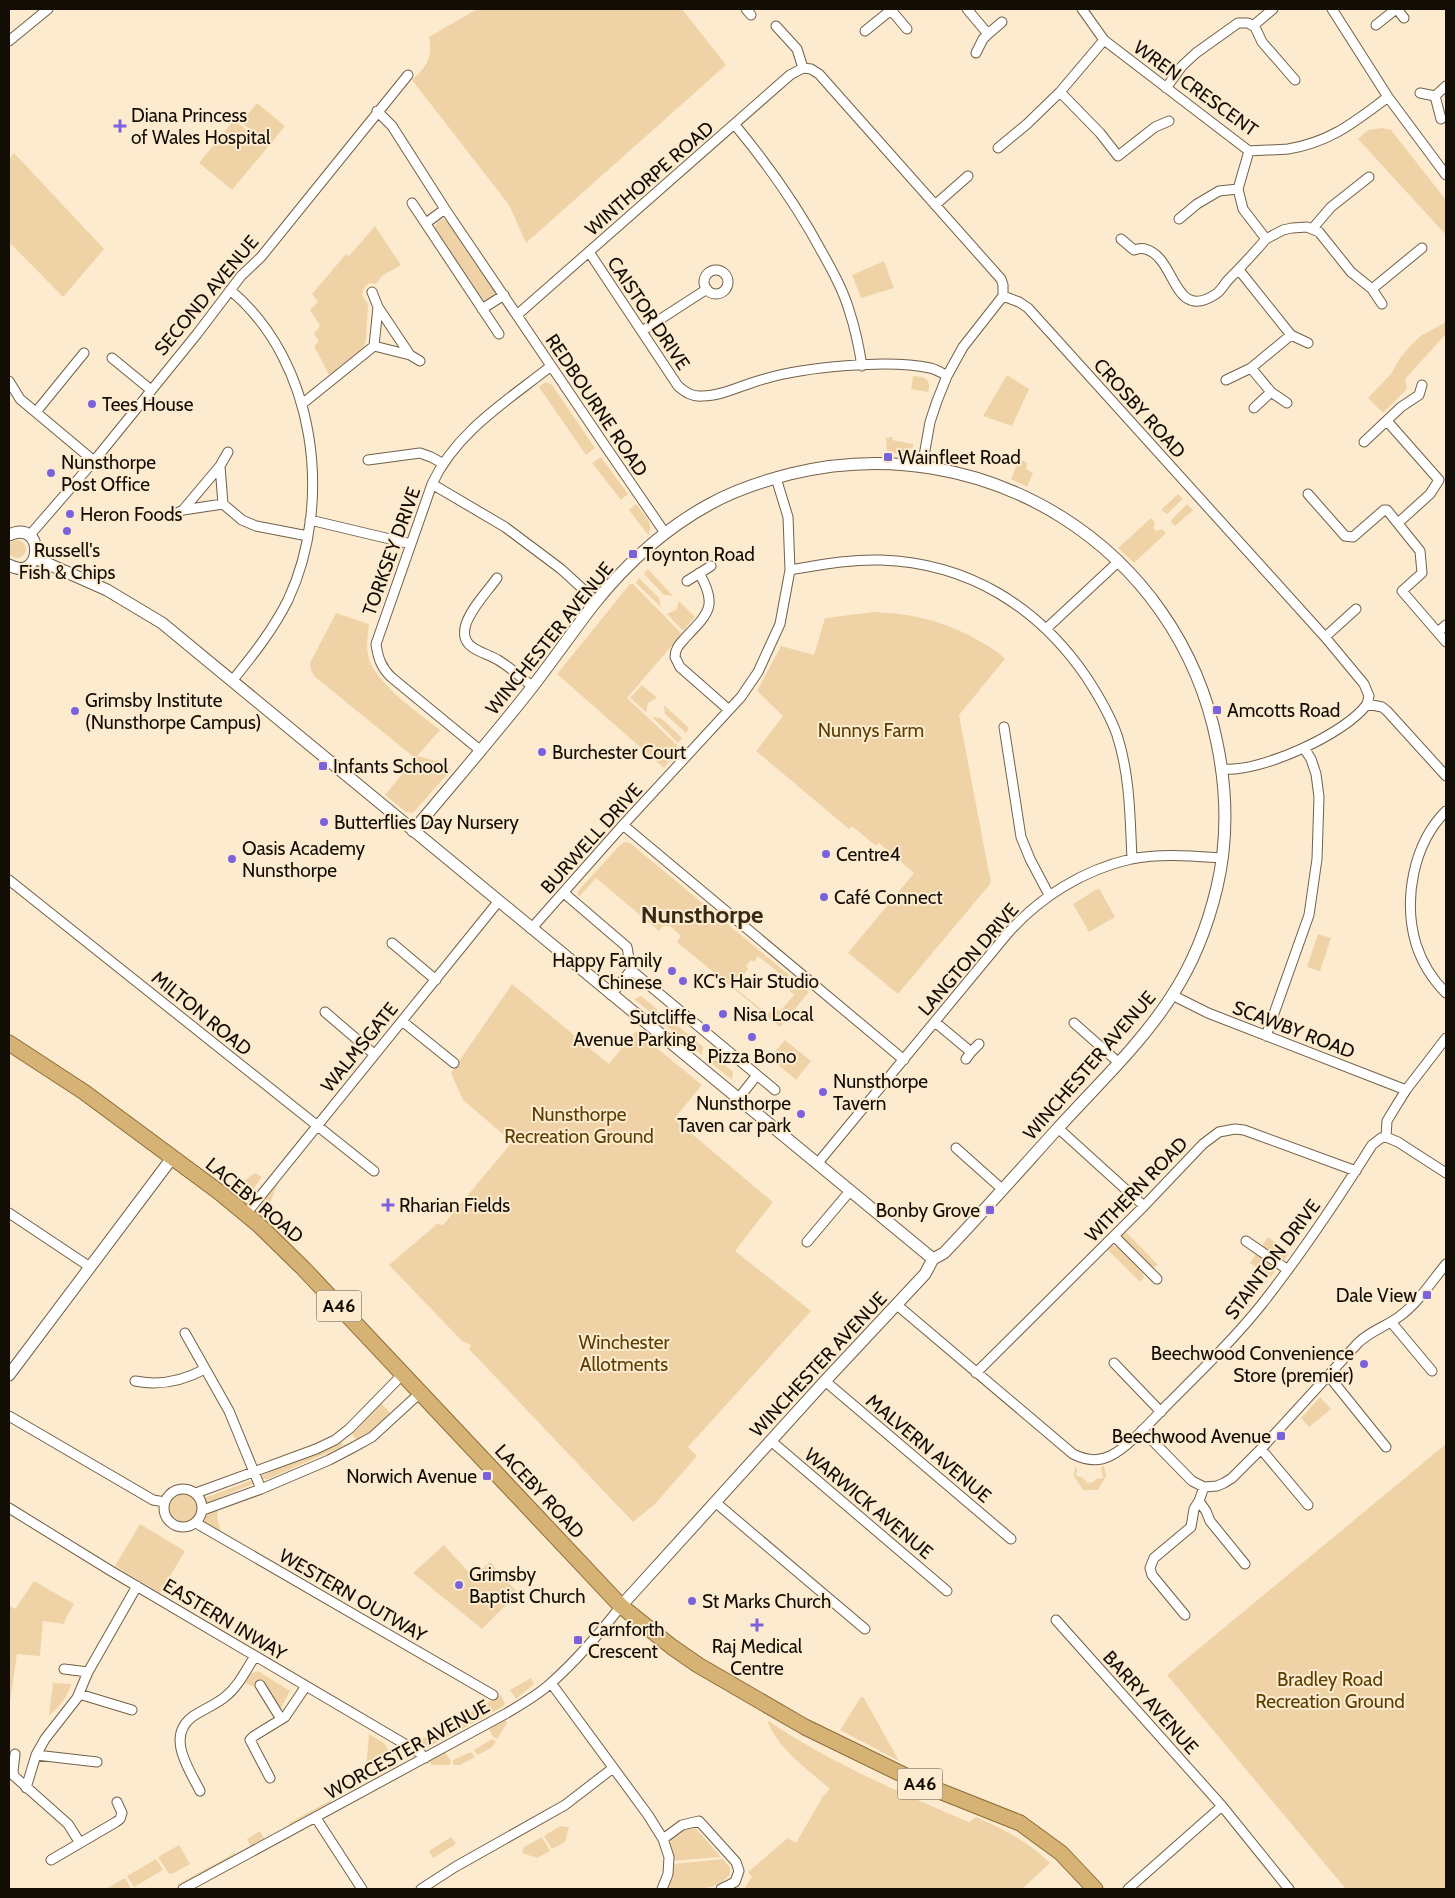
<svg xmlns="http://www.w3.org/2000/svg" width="1455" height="1898" viewBox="0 0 1455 1898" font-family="Cabin,sans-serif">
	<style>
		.green { fill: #efd3a6 }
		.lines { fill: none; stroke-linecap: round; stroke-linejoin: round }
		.minor-casing { stroke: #706149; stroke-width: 11 }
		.tertiary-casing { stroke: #706149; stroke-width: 13 }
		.trunk-casing { stroke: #8b6c37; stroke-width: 17 }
		.minor { stroke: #fff; stroke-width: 9 }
		.tertiary { stroke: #fff; stroke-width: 11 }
		.trunk { stroke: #d6b274; stroke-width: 15 }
		.poi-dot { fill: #7b62dd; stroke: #fdebd0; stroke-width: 2 }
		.labels { text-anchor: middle; stroke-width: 4; stroke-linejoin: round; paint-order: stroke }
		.shield { fill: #fdebd0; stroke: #595042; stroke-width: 1 }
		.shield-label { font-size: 18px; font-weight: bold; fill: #130e05 }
		.street-label { font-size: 19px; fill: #130e05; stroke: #fdebd0 }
		.poi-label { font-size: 19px; fill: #130e05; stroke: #fdebd0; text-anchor: start }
		.park-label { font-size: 19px; fill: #5a3d00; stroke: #fdebd0 }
		.district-label { font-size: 24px; font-weight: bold; fill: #372913; stroke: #fdebd0 }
	</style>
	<rect width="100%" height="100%" fill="#fdebd0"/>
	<path class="green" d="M477,9H682L726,65L526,243L509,205L412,80C427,67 433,56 429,37Z
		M257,103L285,126L269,146L241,122Z
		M234,120L268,147L232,190L199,163Z
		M1382,128L1391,130L1446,200V235L1358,139L1368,130Z
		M14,153L104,249L63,297L9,242V159Z
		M443,219L450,223L495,290L494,297L488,302L482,300L478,295L435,230C435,224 437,221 443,219Z
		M375,226L401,265L382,276L376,284L369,283L364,288L362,295L368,304L366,339L364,347L329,375L314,346L319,341L314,334L320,326L310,310L318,302L312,294L346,254L349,256Z
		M884,261L894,288L861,298L852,275Z
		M1446,322V334L1405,379L1407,389L1383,413L1368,398L1391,374L1400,358L1412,344L1422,335Z
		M1007,375L1029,389L1012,426L983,416Z
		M913,376C925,377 932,379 928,392L911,389Z
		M546,382L552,385L595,448L586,455L539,387Z
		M893,437L892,440L913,444V447L902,454L887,453L886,438Z
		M601,457L628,494L621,500L592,463Z
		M1023,461L1027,463L1026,469L1033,473L1027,487L1011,479L1018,463Z
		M1178,494L1183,499L1167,514L1161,510Z
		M636,504C643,514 655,523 648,535L629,510Z
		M1187,504L1193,510L1175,526L1171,522L1172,519Z
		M1151,518L1155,523L1153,528L1156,531L1162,529L1166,533L1134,563L1118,548Z
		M8 549a9 9 0 1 1 18 0a9 9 0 1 1-18 0Z
		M648,569L673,596L664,595L644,574Z
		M639,578L659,598L661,607L636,583Z
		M630,584H633L682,634L627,698L677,745V751L664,768L557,674Z
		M679,601L695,617L683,631L667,614L676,610Z
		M874,612C914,614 941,620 976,639C986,645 998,651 1005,659L959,715L991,883L898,994L848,953L914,873L879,843L876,846L852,826L849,829L756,751L783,716L757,691L781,646L814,655L825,618Z
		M336,613L369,624C368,634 366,646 368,655C373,682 419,713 440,730L417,756L436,761L437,759L451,770L413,813L406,812L385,795L415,758L315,677L311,670L310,663Z
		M642,685L657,698L648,703L646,712L630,698Z
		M664,705L689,728L686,733L665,714Z
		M652,717L661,718L682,738L678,743Z
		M625,842L630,843L789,975L781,985L779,982L783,976L758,956L754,962L751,960L746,966L748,969L744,974L741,972L736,978L739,981L734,987L767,1014L775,1008L780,1011L794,995L789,990L796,981L809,992L780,1027L677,942L681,936L670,926H663L659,931L596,878L579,897L578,896V891L620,845Z
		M1099,888L1115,917L1089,932L1073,904Z
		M1318,934L1331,938L1320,971L1307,967Z
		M512,984L609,1064L636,1031L702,1085L674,1119L773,1202L735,1251L811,1311L688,1447L697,1456L656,1503L633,1522L469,1349L471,1345L462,1341L389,1265L437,1224L443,1225L512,1142L463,1100L451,1073Z
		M641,996L657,1009L656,1017L634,999Z
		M671,1020L703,1047L702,1055L663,1023Z
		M785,1040L811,1061L796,1080L770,1058Z
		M718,1059L733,1072L732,1080L710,1062Z
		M255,1173L262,1177L249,1195L244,1196L236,1191L238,1185Z
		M279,1178V1181L267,1210L262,1211L258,1206Z
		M1126,1232L1158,1265L1152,1268L1148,1266L1121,1239V1236Z
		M1268,1237L1289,1253L1284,1260L1263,1249V1244Z
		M1112,1245C1120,1247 1142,1268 1144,1277L1140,1282L1107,1249Z
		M1255,1255H1258L1275,1267V1271L1270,1278L1250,1263Z
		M1320,1397L1331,1409L1309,1427L1301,1418Z
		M380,1402L391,1414L369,1434L356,1440L351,1432Z
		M341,1441L343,1445L341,1447L268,1479H263L262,1476L280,1467Z
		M1446,1444V1889H1346L1167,1675Z
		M1104,1466L1106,1476L1098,1490H1083L1074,1476L1075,1467L1077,1468L1076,1476L1083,1478L1087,1483L1094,1482L1096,1479L1103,1478L1101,1467Z
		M255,1479V1483L205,1504L202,1499Z
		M167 1509a16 16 0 1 1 32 0a16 16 0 1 1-32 0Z
		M219,1507C215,1515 219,1526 222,1533L202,1521V1518L205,1512Z
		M140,1524L185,1551L160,1593L115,1566Z
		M444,1545L473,1577L490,1562L518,1593L482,1629L413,1573Z
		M34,1581L74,1604L66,1618L64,1624L43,1621L40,1656L17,1654L9,1709V1605L15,1609Z
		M258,1671L290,1691L280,1710L263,1682L255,1685L257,1688L245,1683L250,1674Z
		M531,1678L534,1684L516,1699L510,1690Z
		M53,1683L71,1684C70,1693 57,1711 49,1715Z
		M501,1695L505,1704L502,1707L427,1748L417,1742Z
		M861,1697L864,1698L899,1761L840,1730Z
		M505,1720L507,1723L497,1739L493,1737L489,1729Z
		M767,1720C829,1762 900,1793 969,1822L976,1817C1004,1829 1028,1842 1050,1863L1022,1889H744L752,1877L748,1872L788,1838L796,1843L823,1796L830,1789C807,1769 778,1749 767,1720Z
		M369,1734L384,1743L388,1749L384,1758L366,1769Z
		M492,1739L496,1742L491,1748L477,1755L474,1750Z
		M445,1752L451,1761L450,1765H431L430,1761Z
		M471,1752L475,1757L460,1765H453V1760Z
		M331,1800L332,1803L290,1826L289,1823Z
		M560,1826L569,1827L565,1842L552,1849L544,1836Z
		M693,1827L697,1830L721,1857L671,1861L669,1839L683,1829Z
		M260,1831L265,1840L251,1848L247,1839Z
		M451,1837L456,1844L433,1858L429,1851Z
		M542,1837L550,1851L537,1858L522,1853L524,1847Z
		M179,1845L190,1864L174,1873L169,1874L158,1857Z
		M235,1853L237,1856L180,1887L178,1884Z
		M156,1859L163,1870L134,1887L127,1876Z
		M723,1859L730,1868V1874C717,1893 687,1889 667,1889L670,1870L673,1864Z
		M125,1878L131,1889H105Z"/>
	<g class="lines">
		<g class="minor-casing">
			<path id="minor" d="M746,9L751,15
				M893,9L891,10L907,29
				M967,9L988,34L1002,22
				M1082,9L1104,40L1249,151C1262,150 1275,150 1288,149C1331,142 1354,122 1388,97
				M1332,9L1388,97L1446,175
				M1397,9L1404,18
				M1376,25L1396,9
				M776,26L797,49L803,68L811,69L819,74L1001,279L1003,285V296L1019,302L1028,308L1325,637L1364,684L1369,696L1367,704L1382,707L1387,711L1446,776
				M1253,26L1273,9
				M865,31L891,10
				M9,41L48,9
				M976,53L983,39L988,34
				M1166,88L1182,66L1196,53L1238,23H1248L1255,27L1262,42L1295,80
				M1060,92L1100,133L1118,156L1155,127L1169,121
				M1420,93L1435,96L1446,86
				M1435,96L1441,119
				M377,111L392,126L445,209L606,447L665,533
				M735,125C769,166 798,207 823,254C833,272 843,290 849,310C855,328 859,347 862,366
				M998,148L1027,124L1060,92L1104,40
				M1249,151L1238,189L1243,209L1266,239
				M412,203L499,334
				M935,205L968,176
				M1179,219L1197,204L1219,191L1238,189
				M426,223L445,209
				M1313,228L1331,207L1369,177
				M1121,239L1134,250C1137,249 1142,248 1145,249C1177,257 1172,323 1216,294C1222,290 1224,284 1229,279C1242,266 1254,253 1266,239L1283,230L1292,228L1307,227L1319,232L1351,272L1372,289L1382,304
				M589,252L678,386C685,392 692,397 702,396C723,396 744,384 764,379C805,367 888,359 930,368C936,369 942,373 947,376
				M1239,270L1291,335L1308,343
				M704 282a12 12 0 1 1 24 0a12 12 0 1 1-24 0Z
				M1372,289L1422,248
				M230,290C316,361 334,502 288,600C273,630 253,655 232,681
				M378,307L410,355L420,361
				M482,309L504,295
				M517,315L790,75L803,68
				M642,331L707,289
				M374,346L410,355
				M112,358L151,390
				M1226,380L1251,368
				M9,381L20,399L94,461
				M1287,403L1271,392L1251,368L1291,335
				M302,404L374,346L378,307L372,292
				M1254,408L1271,392
				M36,412L84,353
				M1387,421L1439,480
				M1364,442L1401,407L1419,395L1422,385
				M368,460L420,453L431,457L442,463
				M220,466L223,504
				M922,467L930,422L937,401L947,376L963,347L1003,296
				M432,484L505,527L561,569L596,601
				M1308,494L1345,536L1353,537L1384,510H1387L1420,551L1422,573L1402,591L1446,642
				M183,510L220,466L228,452
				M171,516L183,510L223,504L242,520L256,526L308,536
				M310,520L411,544
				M1398,523L1430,494L1439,480
				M29,536L94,461L197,334L241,276L261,257L408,75
				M790,570C820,565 850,559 881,560C968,563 1038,606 1087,678C1098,695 1110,715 1117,735C1130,775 1130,817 1132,859
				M699,573C718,605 709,613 686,637C680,644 675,648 675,657L680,667L729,710
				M497,578C487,592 472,607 466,624C458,649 483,651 498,660C510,667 522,678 533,687
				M687,581L711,566
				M1047,628L1119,561
				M1438,632L1446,625
				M1325,637L1356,609
				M1004,727L1021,837L1030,859L1049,895
				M481,751L391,677C381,667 378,658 376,644L432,484C456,432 507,401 551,366
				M1223,769C1259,773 1346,734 1367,704
				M1446,811C1413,844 1403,900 1416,944C1422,963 1433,980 1446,993
				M623,825L904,1060
				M9,880L374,1171
				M564,893L627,947L631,970L775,1090
				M531,929L623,825L741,697L758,672L780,624L790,570L788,517L776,478
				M392,943L436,980
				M611,995L631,970
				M1172,995L1208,1013L1406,1090
				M325,1012L374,1054
				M402,1021L454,1063
				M935,1022L971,1052L966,1059
				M1074,1023L1118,1062
				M1266,1036L1309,915L1317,859L1319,797L1316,774L1311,759L1304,748
				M971,1052L979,1044
				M738,1099L757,1075
				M1058,1128L1144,1206
				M1386,1137L1398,1142L1446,1173
				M956,1148L1002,1189
				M817,1164L1008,933C1040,897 1083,870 1131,859C1161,853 1193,856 1223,858
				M9,1213L90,1267
				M246,1214L498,902
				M1114,1236L1157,1279
				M1246,1241L1288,1270
				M807,1242L850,1191
				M897,1305L1073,1454C1085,1460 1098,1462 1110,1456C1128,1448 1154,1418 1169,1403C1201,1371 1234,1339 1262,1304C1302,1253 1338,1199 1372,1145L1381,1138L1386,1137L1387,1121L1393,1111L1406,1090L1446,1038
				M1391,1322L1432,1371
				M185,1333L229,1411L261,1489
				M1114,1363L1161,1412
				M976,1373L1144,1206L1203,1144L1219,1132L1235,1129L1244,1130L1356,1171
				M1328,1375L1386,1447
				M135,1381C160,1386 183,1381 205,1369
				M825,1381L1011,1539
				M9,1416L153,1500L165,1502
				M1142,1430L1192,1481L1204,1487L1217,1486L1224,1483L1232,1478L1261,1449L1358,1343C1370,1331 1387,1326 1400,1316C1418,1303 1432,1281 1446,1264
				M771,1441L947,1591
				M1261,1449L1308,1505
				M164 1508a19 19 0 1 1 38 0a19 19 0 1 1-38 0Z
				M196,1493L316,1449L335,1440L349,1429L403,1374
				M1199,1501L1206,1511L1210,1521L1245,1564
				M715,1502L865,1629
				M9,1508L111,1571L420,1753L425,1758
				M203,1510L261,1489L329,1460L352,1448L372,1437L420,1393
				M196,1523L493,1695
				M1185,1615L1152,1575L1150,1568L1154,1558L1191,1527L1194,1509L1199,1501L1204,1487
				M1056,1620L1222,1806L1289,1889
				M64,1669L88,1672
				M551,1683L648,1815L663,1839L669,1857L668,1874L662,1889
				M260,1685L281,1719
				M79,1694L132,1710
				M15,1754L13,1771L14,1776L68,1824L80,1843
				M36,1755L97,1762
				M270,1778L250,1740L254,1736L285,1717L306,1686
				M26,1788L36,1755L45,1739L77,1698L88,1672L137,1586
				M200,1791C189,1769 166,1737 192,1717C202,1710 215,1705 225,1697C238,1687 246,1670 255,1656
				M316,1818L362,1889
				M663,1839L682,1825L699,1821L736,1862L739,1871L735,1882L721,1889
				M51,1860L116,1822L120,1819L122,1813L117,1802
				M183,1889L507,1713C522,1704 538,1695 551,1683C577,1660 600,1633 621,1606
				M421,1889L455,1867L565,1805L613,1768
				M1128,1889L1222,1806"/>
		</g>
		<g class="tertiary-casing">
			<path id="tertiary" d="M9,535C46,518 43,584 9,565
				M35,558L107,590L162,623L933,1259
				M413,831C453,783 494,736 533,686C554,659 573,631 594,604C626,564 666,528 710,504C735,490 763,481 790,474C984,426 1178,547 1217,743C1227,791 1228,840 1217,887C1208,925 1193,964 1171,997C1140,1045 1097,1085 1059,1127C1021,1169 983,1212 944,1253L933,1259L925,1274L825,1381L621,1606
				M9,1375L172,1158"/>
		</g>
		<g class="trunk-casing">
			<path id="trunk" d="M9,1043L84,1092L219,1192L259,1225L303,1268L621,1606L672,1647L698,1665L805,1727L922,1784L1020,1823L1061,1853L1095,1889"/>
		</g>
		<use href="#minor" class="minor"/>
		<use href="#tertiary" class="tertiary"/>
		<use href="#trunk" class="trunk"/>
	</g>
	<g class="poi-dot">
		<path d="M117.5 118.5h5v5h5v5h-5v5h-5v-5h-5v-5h5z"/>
		<circle cx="92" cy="404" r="5"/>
		<rect x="883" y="452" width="10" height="10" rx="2.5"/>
		<circle cx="51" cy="473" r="5"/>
		<circle cx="70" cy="514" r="5"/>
		<circle cx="67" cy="531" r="5"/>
		<rect x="628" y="549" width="10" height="10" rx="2.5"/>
		<rect x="1212" y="705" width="10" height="10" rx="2.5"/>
		<circle cx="75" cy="711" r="5"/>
		<circle cx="542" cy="752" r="5"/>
		<rect x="318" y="761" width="10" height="10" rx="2.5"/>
		<circle cx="324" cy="822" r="5"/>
		<circle cx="826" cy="854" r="5"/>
		<circle cx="232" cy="859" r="5"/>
		<circle cx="824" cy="897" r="5"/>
		<circle cx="672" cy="971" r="5"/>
		<circle cx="683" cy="981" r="5"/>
		<circle cx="723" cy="1014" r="5"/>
		<circle cx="706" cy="1028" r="5"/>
		<circle cx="752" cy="1037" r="5"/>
		<circle cx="823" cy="1092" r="5"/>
		<circle cx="801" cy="1114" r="5"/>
		<path d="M385.5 1197.5h5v5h5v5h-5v5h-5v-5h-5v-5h5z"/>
		<rect x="985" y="1205" width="10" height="10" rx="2.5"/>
		<rect x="1422" y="1290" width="10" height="10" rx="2.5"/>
		<circle cx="1364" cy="1364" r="5"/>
		<rect x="1276" y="1431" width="10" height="10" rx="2.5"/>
		<rect x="482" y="1471" width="10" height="10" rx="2.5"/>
		<circle cx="459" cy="1585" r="5"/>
		<circle cx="692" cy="1601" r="5"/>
		<path d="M754.5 1617.5h5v5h5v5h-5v5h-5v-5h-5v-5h5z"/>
		<rect x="573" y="1635" width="10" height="10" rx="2.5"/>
	</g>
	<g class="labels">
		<g class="shield">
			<rect x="316.5" y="1290.5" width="45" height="31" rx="4"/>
			<rect x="897.5" y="1768.5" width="45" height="31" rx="4"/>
		</g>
		<g class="shield-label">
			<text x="339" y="1312">A46</text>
			<text x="920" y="1790">A46</text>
		</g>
		<g class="street-label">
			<text transform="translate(1196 88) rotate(36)" y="7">WREN CRESCENT</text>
			<text transform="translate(649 178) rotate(-41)" y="7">WINTHORPE ROAD</text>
			<text transform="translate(206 295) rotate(-50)" y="7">SECOND AVENUE</text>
			<text transform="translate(649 313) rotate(56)" y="7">CAISTOR DRIVE</text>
			<text transform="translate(597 405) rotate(56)" y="7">REDBOURNE ROAD</text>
			<text transform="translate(1140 408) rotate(48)" y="7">CROSBY ROAD</text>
			<text transform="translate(391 551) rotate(-70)" y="7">TORKSEY DRIVE</text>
			<text transform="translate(549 638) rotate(-51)" y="7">WINCHESTER AVENUE</text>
			<text transform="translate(591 838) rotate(-48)" y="7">BURWELL DRIVE</text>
			<text transform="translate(968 959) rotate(-49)" y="7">LANGTON DRIVE</text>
			<text transform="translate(202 1013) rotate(39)" y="7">MILTON ROAD</text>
			<text transform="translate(1294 1029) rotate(21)" y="7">SCAWBY ROAD</text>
			<text transform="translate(359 1047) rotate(-51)" y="7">WALMSGATE</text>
			<text transform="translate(1089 1065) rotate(-49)" y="7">WINCHESTER AVENUE</text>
			<text transform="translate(1136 1189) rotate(-46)" y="7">WITHERN ROAD</text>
			<text transform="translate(255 1200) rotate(40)" y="7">LACEBY ROAD</text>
			<text transform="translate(1272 1259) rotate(-53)" y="7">STAINTON DRIVE</text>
			<text transform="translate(818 1364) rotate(-47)" y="7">WINCHESTER AVENUE</text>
			<text transform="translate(929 1448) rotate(40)" y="7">MALVERN AVENUE</text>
			<text transform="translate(540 1491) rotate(47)" y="7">LACEBY ROAD</text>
			<text transform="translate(869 1503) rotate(40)" y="7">WARWICK AVENUE</text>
			<text transform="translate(353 1595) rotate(30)" y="7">WESTERN OUTWAY</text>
			<text transform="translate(225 1619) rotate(31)" y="7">EASTERN INWAY</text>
			<text transform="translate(1151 1702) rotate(48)" y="7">BARRY AVENUE</text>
			<text transform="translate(407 1749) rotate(-29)" y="7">WORCESTER AVENUE</text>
		</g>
		<g class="poi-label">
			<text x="131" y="122">Diana Princess<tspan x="131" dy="22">of Wales Hospital</tspan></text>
			<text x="102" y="411">Tees House</text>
			<text x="898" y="464">Wainfleet Road</text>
			<text x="61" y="469">Nunsthorpe<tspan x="61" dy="22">Post Office</tspan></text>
			<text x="80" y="521">Heron Foods</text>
			<text x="67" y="557" text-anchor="middle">Russell's<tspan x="67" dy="22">Fish &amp; Chips</tspan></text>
			<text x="643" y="561">Toynton Road</text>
			<text x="85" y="707">Grimsby Institute<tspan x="85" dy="22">(Nunsthorpe Campus)</tspan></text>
			<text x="1227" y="717">Amcotts Road</text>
			<text x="552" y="759">Burchester Court</text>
			<text x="333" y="773">Infants School</text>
			<text x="334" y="829">Butterflies Day Nursery</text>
			<text x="242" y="855">Oasis Academy<tspan x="242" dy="22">Nunsthorpe</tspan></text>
			<text x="836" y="861">Centre4</text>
			<text x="834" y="904">Café Connect</text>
			<text x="662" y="967" text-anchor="end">Happy Family<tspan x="662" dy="22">Chinese</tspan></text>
			<text x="693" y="988">KC's Hair Studio</text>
			<text x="733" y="1021">Nisa Local</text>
			<text x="696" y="1024" text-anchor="end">Sutcliffe<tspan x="696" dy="22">Avenue Parking</tspan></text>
			<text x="752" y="1063" text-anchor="middle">Pizza Bono</text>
			<text x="833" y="1088">Nunsthorpe<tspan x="833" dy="22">Tavern</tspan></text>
			<text x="791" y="1110" text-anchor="end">Nunsthorpe<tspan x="791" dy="22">Taven car park</tspan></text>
			<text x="399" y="1212">Rharian Fields</text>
			<text x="980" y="1217" text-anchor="end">Bonby Grove</text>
			<text x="1417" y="1302" text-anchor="end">Dale View</text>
			<text x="1354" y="1360" text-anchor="end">Beechwood Convenience<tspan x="1354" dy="22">Store (premier)</tspan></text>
			<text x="1271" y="1443" text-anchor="end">Beechwood Avenue</text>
			<text x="477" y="1483" text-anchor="end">Norwich Avenue</text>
			<text x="469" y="1581">Grimsby<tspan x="469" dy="22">Baptist Church</tspan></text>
			<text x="702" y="1608">St Marks Church</text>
			<text x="588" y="1636">Carnforth<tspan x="588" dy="22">Crescent</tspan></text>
			<text x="757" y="1653" text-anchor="middle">Raj Medical<tspan x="757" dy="22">Centre</tspan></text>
		</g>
		<g class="park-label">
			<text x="871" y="737">Nunnys Farm</text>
			<text x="579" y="1121">Nunsthorpe<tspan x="579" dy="22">Recreation Ground</tspan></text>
			<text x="624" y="1349">Winchester<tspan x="624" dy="22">Allotments</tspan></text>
			<text x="1330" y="1686">Bradley Road<tspan x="1330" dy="22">Recreation Ground</tspan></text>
		</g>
		<g class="district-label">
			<text x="702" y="923">Nunsthorpe</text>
		</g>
	</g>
	<rect width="1455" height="1898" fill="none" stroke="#130e05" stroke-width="20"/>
</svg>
